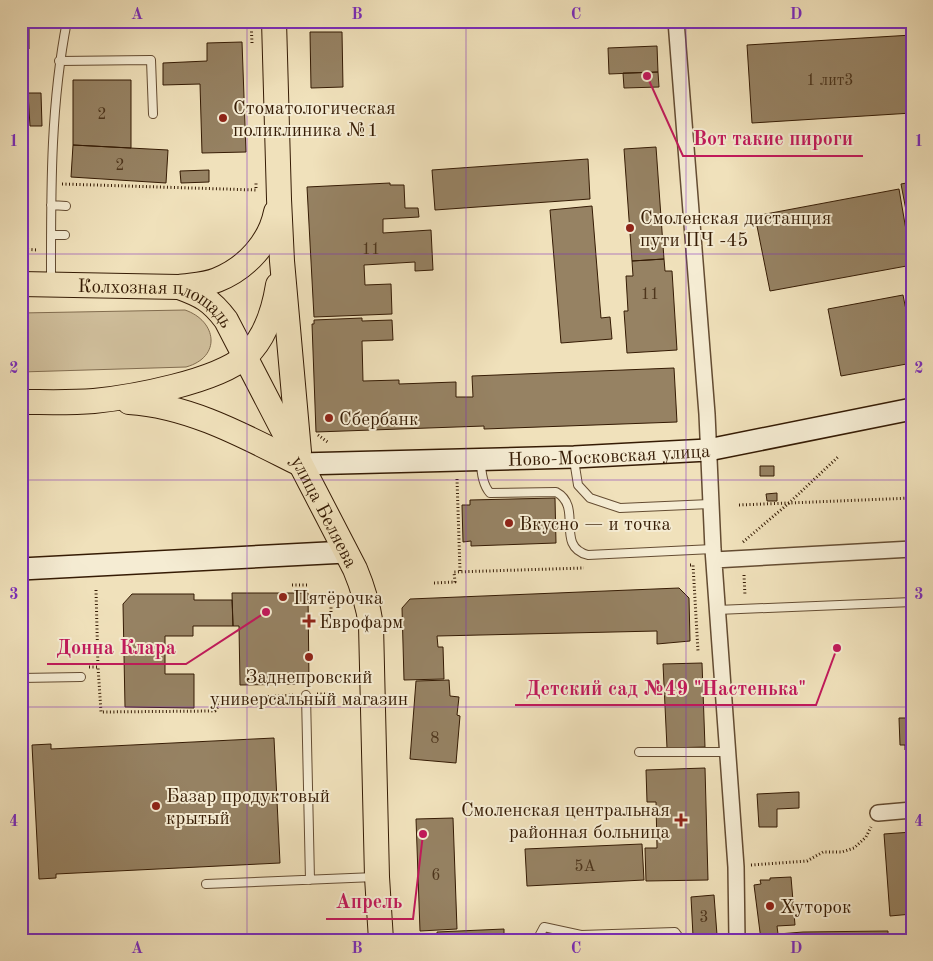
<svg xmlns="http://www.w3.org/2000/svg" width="933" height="961" viewBox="0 0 933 961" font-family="'Old Standard TT',serif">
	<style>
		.green { fill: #d0bf9c; stroke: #826d50 }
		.building { fill: #968263; stroke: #351b04 }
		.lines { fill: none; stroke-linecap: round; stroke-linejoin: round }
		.lane-casing { stroke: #644c32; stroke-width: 10 }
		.street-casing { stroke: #644c32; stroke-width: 18 }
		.secondary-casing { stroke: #351b04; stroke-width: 24 }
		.primary-casing { stroke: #351b04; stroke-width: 26 }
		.path { stroke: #351b04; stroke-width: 3; stroke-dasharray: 1 2.5; stroke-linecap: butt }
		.lane { stroke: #f5ecd3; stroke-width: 8 }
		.street { stroke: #f5ecd3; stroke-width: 15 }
		.secondary { stroke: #f5ecd3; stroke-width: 21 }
		.primary { stroke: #f0e1bb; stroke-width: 24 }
		.grid { fill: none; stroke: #7b2cbf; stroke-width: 1; stroke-opacity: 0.55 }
		.poi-dot { fill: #8f2418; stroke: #f5ecd3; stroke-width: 2 }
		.labels { text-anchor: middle; stroke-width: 4; stroke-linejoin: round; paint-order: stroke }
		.number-label { font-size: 16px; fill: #4d351c }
		.poi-label { font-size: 19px; fill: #351b04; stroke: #f5ecd3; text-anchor: start }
		.street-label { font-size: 19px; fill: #351b04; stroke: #f5ecd3 }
		.leader { fill: none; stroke: #c2185b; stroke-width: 2 }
		.callout-dot { fill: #c2185b; stroke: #f5ecd3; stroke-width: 2 }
		.callout-label { font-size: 20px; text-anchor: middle; font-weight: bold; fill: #c2185b; stroke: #f5ecd3; stroke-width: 4; stroke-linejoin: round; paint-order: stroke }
		.neatline { fill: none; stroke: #7b2cbf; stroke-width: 2 }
		.grid-label { font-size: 16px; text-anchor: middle; font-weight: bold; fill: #7b2cbf }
	</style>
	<rect width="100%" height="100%" fill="#f0e1bb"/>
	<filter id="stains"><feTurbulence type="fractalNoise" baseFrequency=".004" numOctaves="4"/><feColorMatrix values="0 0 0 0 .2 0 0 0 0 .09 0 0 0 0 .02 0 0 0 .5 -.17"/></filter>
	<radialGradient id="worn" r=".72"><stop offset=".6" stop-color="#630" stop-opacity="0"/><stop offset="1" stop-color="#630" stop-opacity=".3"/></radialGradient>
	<path class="green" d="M185,310C217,321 222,357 186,367L21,372V313Z"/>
	<path class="building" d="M21,21H29V49L21,50Z
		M614,21H649V27H614Z
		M310,32H342L343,87L311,88Z
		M912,35V113L752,123L747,45Z
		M242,42L246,152L202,153L200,84L163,85V63L207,61V43Z
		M657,46L658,72L609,74L608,48Z
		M658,72L659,87L624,88L623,73Z
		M73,80H131V148L73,145Z
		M28,93H41L42,126H30Z
		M73,145L168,150L166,183L71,177Z
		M656,147L664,259L632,261L624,149Z
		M588,159L590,199L435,210L432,170Z
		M209,170V182L181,183L180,171Z
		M912,182V242L901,184Z
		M390,183V185H404L405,208H418L419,217L383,219V233L431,230L433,270L415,271V262L364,265L365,285L391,284L392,314L314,317L307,187Z
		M899,189L912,265L770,291L755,216Z
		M592,206L601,318L610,317L612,339L561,343L550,210Z
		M664,259L665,271H672L677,350L627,353L624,311H628L626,276H633L632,261Z
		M903,295L912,340V363L841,376L828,309Z
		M362,318V321L392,320L393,340L362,341L363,381L399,380V384L456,382V397H473L472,376L674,368L677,422L484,429V426L316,432L312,324H314V320Z
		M760,466H774V476H760Z
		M777,493V501H767L766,494Z
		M555,498L556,543L471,546V541L463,542L462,505H470V500Z
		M679,588L689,598L690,641L657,644V631L437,636L438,647H443L444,679L404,680L402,608L410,599Z
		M232,593H308L309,684L240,685L239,626H233Z
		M132,594H194V600H232L233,626H193V636H165V674H194V708L125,707L123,604Z
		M702,663L705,747L667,748L663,664Z
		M449,680L450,696L459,697L457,715L460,716L456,763L410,759L416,681Z
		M24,695L26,741L21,742V696Z
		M899,718H912V779L908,753L905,750V745H900Z
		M274,738L280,863L56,874V878L39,879L32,745L51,744V749Z
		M705,768L708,880L646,881L645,848H657L656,802H647L646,770Z
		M799,792V808L777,809V827H759L757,794Z
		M453,818L457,929L420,931L416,819Z
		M912,832V914L890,916L884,834Z
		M642,844L644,880L527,886L525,849Z
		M791,877L795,925L777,926L778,934L803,932L888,931V940H761L754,885L761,884L760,880H770V878Z
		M714,895L717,935L693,936L691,897Z
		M504,929V940H437V932Z"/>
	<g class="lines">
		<g class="lane-casing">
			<path id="lane" d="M59,61L151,60L153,114
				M51,205L66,206
				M51,235H65
				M51,281C51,194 50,107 67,21
				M481,460C481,471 482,484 490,493L556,492C584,507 554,546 588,555L713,549
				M574,460L578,485L590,498L620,508L710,504
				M717,610L912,602
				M21,678L81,677
				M306,695L310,880
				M639,752H728
				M206,884L375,877
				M537,940L544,927L581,935L675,932L681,940"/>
		</g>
		<g class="street-casing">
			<path id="street" d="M676,21L707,414L713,549L736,867L737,940
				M714,560L912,549
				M878,813L912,810"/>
		</g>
		<g class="secondary-casing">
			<g id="secondary">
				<path id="s1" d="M300,464L574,457L708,450L912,409"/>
				<path d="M21,569L346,552"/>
			</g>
		</g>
		<g class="primary-casing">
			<g id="primary">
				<path d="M274,21L279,199L282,261L299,452"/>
				<path id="s2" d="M21,284L179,287C201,295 211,300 226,320L355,569C363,588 368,605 371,625L377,877L381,940"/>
				<path d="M179,287C192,285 205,285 217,280C247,268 270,242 276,212"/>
				<path d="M21,402C45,402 70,403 94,401C133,397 216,382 246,356C265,338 274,310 278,285"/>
				<path d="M129,402C191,406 246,437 300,464"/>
			</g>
		</g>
		<path class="path" d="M251,21L252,43
			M62,184L256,190V182
			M21,249L38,250
			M318,435L329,443
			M457,479L460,571
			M739,505L912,498
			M743,542L789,503L839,456
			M690,565H693L698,651
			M744,575L745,596
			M434,583L455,582L454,572L584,568
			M292,585H309
			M96,590L98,667
			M331,590V614
			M89,667H98L101,712L215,711L223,699L293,695
			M317,694H334
			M751,865L807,861L823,852H842L854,848L866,837L871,827"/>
		<use href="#lane" class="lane"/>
		<use href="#street" class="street"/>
		<use href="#secondary" class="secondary"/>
		<use href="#primary" class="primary"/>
	</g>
	<path class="grid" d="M247,21V940M466,21V940M686,21V940M21,254H912M21,480H912M21,707H912"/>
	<g class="poi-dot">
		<circle cx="223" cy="118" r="5"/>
		<circle cx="630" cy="228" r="5"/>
		<circle cx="329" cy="418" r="5"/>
		<circle cx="509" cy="523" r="5"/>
		<circle cx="283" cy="597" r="5"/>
		<path d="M306.5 613.5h5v5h5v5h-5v5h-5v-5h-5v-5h5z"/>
		<circle cx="309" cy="657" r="5"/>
		<circle cx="156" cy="806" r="5"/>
		<path d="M678.5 812.5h5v5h5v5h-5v5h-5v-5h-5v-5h5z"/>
		<circle cx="770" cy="906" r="5"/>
	</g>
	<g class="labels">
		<g class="number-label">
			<text x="830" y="85">1 лит3</text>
			<text x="102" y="119">2</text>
			<text x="120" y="170">2</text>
			<text x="371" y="254">11</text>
			<text x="650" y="299">11</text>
			<text x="435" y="743">8</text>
			<text x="585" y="871">5А</text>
			<text x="436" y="880">6</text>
			<text x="704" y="922">3</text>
		</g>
		<g class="poi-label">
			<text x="233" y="114">Стоматологическая<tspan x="233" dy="22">поликлиника №1</tspan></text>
			<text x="640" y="224">Смоленская дистанция<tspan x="640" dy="22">пути ПЧ -45</tspan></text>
			<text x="339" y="425">Сбербанк</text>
			<text x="519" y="530">Вкусно — и точка</text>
			<text x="293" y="604">Пятёрочка</text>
			<text x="319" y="628">Еврофарм</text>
			<text x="309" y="683" text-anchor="middle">Заднепровский<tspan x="309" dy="22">универсальный магазин</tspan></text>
			<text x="166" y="802">Базар продуктовый<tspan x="166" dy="22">крытый</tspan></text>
			<text x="670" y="816" text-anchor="end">Смоленская центральная<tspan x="670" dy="22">районная больница</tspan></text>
			<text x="780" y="913">Хуторок</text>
		</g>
		<g class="street-label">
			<text dy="7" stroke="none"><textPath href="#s2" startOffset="140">Колхозная площадь</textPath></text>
			<text dy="7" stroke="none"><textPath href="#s1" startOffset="309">Ново-Московская улица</textPath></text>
			<text dy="7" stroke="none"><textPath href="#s2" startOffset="432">улица Беляева</textPath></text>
		</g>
	</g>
	<path class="leader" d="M647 76L683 156H863M266 612L186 664H47M837 648L816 705H515M423 834L413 919H326"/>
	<g class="callout-dot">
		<circle cx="647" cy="76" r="5"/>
		<circle cx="266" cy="612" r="5"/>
		<circle cx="837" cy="648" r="5"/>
		<circle cx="423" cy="834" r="5"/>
	</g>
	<g class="callout-label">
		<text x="773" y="145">Вот такие пироги</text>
		<text x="116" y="654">Донна Клара</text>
		<text x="666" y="695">Детский сад №49 "Настенька"</text>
		<text x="369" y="908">Апрель</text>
	</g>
	<rect width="933" height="961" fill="none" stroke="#f0e1bb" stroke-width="55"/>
	<rect x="28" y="28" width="878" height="906" class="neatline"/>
	<g class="grid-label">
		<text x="137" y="19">A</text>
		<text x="357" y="19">B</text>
		<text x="576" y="19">C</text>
		<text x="796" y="19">D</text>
		<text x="14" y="146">1</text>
		<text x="919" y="146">1</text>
		<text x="14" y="373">2</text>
		<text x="919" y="373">2</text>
		<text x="14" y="599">3</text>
		<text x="919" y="599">3</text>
		<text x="14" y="826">4</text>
		<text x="919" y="826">4</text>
		<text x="137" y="953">A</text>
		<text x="357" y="953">B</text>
		<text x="576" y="953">C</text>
		<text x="796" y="953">D</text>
	</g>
	<rect width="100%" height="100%" filter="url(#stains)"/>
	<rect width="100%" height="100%" fill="url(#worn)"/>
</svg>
